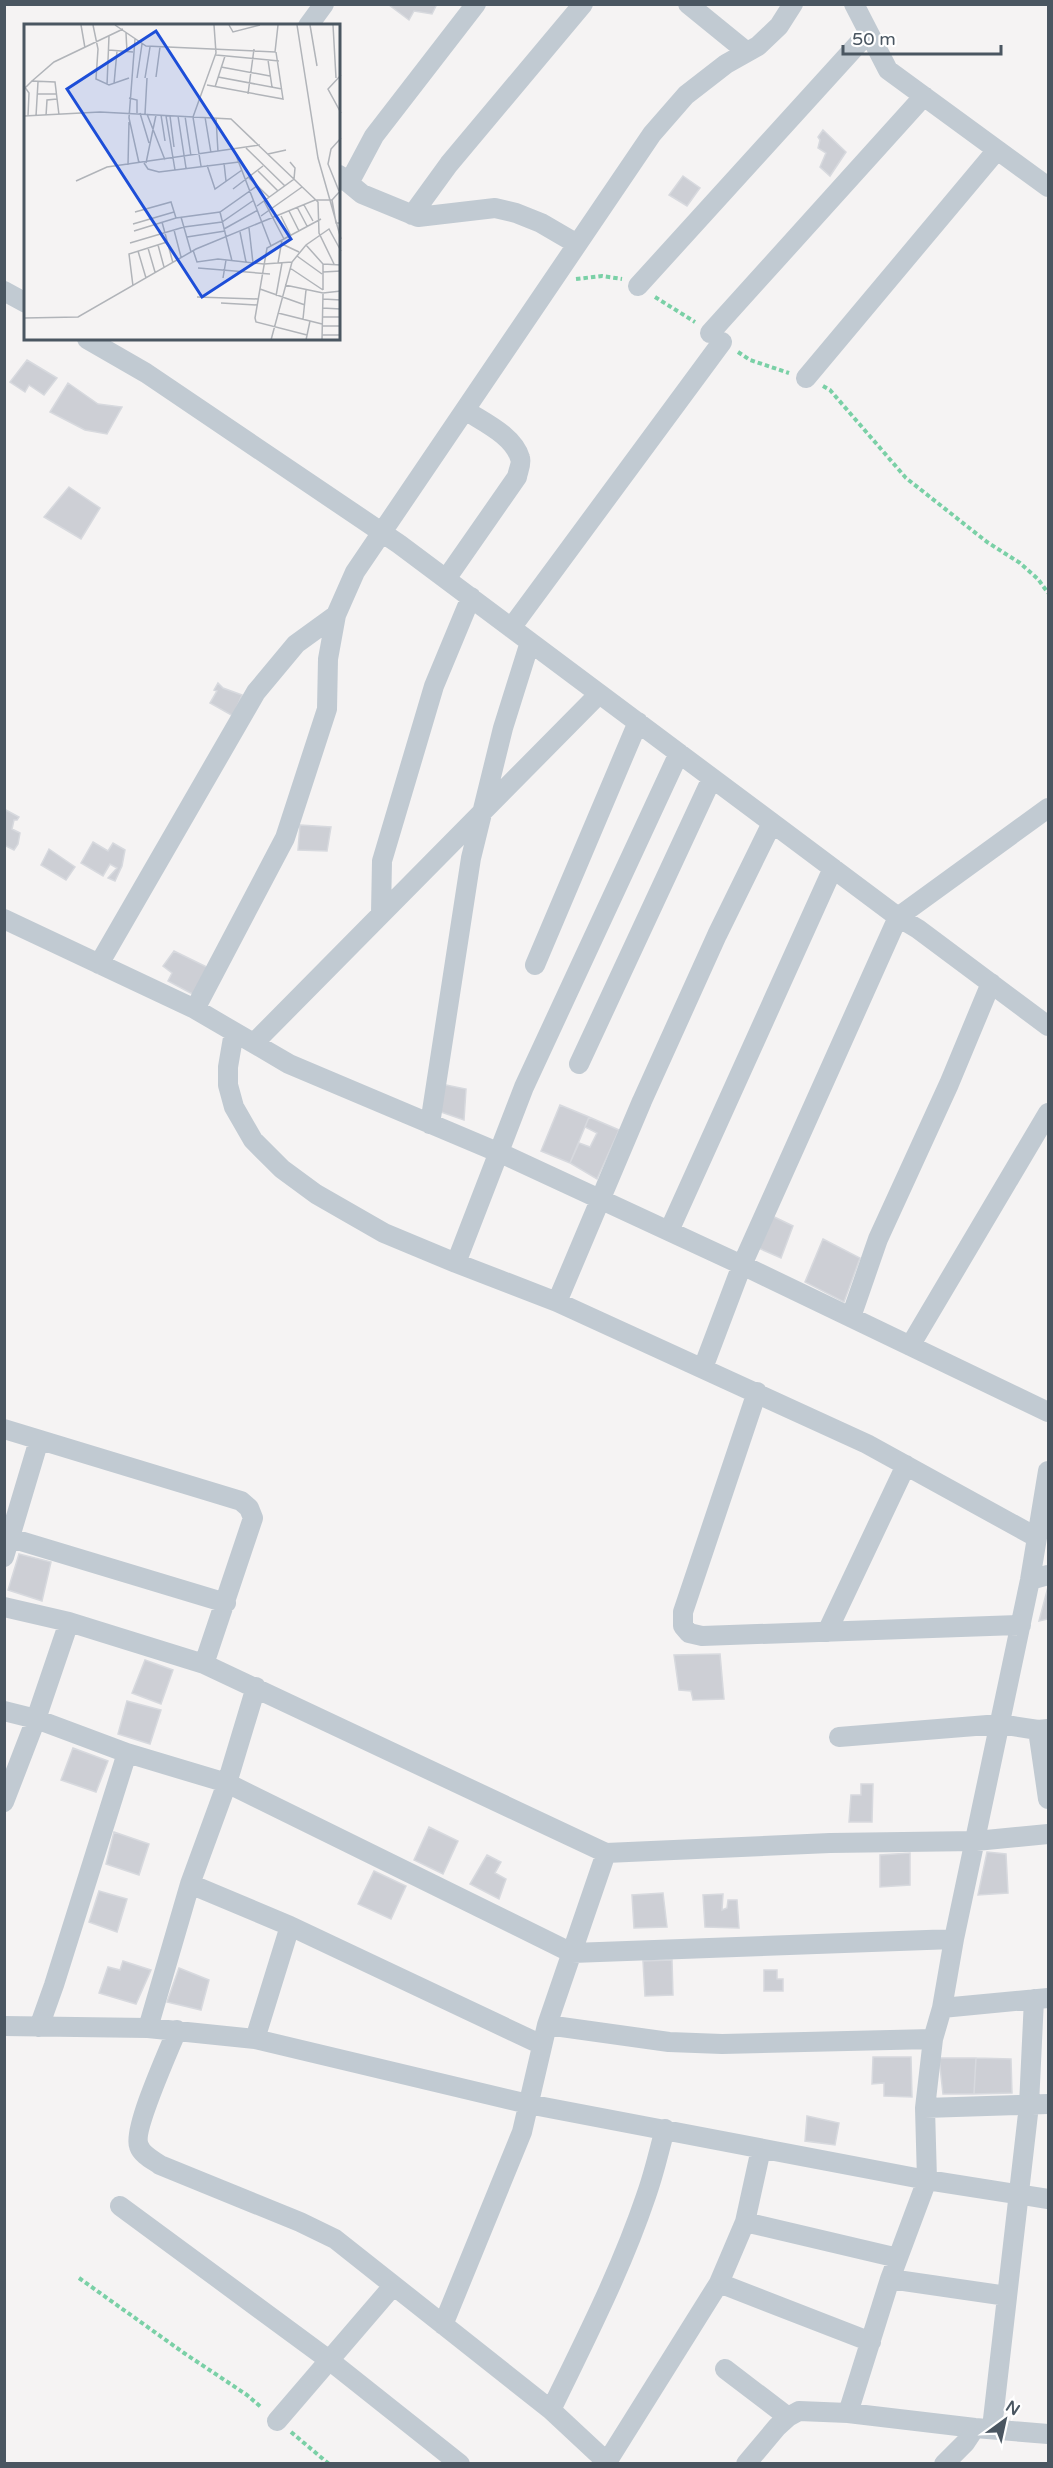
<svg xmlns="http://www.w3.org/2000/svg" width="1053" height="2468" viewBox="0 0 1053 2468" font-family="'Varela Round',sans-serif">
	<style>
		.building { fill: #cdcfd5; stroke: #d7d9de; stroke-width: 1.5 }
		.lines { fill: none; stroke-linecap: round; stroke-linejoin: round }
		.path { stroke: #7ad0a6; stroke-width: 4; stroke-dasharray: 4.5 3; stroke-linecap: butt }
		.street { stroke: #c1cad2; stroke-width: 20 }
		.inset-road { fill: none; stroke: #b1b4b9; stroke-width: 1.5 }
		.view { fill: #1d4ed8; fill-opacity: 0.15; stroke: #1d4ed8; stroke-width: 3 }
		.inset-edge { fill: none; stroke: #4a5661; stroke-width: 3 }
	</style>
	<rect width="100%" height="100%" fill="#f5f3f3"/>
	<path class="building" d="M437,4L432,14L414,11L409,20L389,5Z
		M823,130L846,152L830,176L820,167L826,153L818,148L820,140L818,137Z
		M683,176L700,188L687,206L669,195Z
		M27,360L57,378L44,395L29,385L25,392L10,382Z
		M68,383L98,404L122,407L107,434L85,430L50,412Z
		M69,487L100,508L81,539L44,517Z
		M218,683L223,688L242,695L233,716L210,703L217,691L214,690Z
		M4,809L19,817L17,820H14L12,829L20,833L18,844L14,850L4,845Z
		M300,825L331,827L327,851L298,850Z
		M93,842L108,851L113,843L125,850L122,866L115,881L108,878L117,868L110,864L103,876L81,863Z
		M49,849L75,867L66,880L41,865Z
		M174,951L213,970L198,997L168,981L172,973L163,966Z
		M441,1084L466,1089L464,1120L438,1111Z
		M560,1105L589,1117L570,1163L541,1151Z
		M589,1117L619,1130L597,1179L570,1163L579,1143L590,1147L597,1133L585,1127Z
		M768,1214L793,1226L781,1258L754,1246Z
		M823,1239L860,1258L844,1302L805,1282Z
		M19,1554L51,1562L42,1601L8,1590Z
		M1048,1587V1619L1039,1621Z
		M720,1654L724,1699L693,1700L691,1691L679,1690L674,1655Z
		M145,1660L173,1670L161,1704L132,1693Z
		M127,1701L161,1710L150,1744L118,1734Z
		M73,1748L108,1761L96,1792L61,1780Z
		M861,1784H873L872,1822H849L851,1795H861Z
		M429,1827L458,1841L443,1874L414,1860Z
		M114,1832L149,1844L139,1875L106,1864Z
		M987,1852L1006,1854L1008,1893L978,1895Z
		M910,1853V1885L880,1887V1855Z
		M487,1855L501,1862L495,1873L506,1879L499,1899L470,1884Z
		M374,1871L406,1886L391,1919L358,1904Z
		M99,1891L127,1899L117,1932L89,1922Z
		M663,1893L667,1927L634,1928L632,1895Z
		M723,1894L722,1910L727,1908L728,1900H737L739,1928L705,1927L703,1895Z
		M672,1960L673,1995L645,1996L643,1961Z
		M123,1961L151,1970L136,2004L99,1993L108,1967L120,1970Z
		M179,1968L209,1980L201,2010L167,2002Z
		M764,1970H777V1979H783V1991H764Z
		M873,2057H911L912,2097L884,2096V2083L872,2084Z
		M939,2058H976L974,2094H943Z
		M976,2058L1011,2059L1012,2093L974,2094Z
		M807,2116L839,2123L835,2145L805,2141Z"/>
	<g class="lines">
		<path class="path" d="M576,279L602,276L622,279
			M655,297L695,322
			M738,352L750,360L789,373
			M823,386L830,390L906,478L987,542L1020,563L1038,579L1048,593
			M79,2278L184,2353L247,2395L262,2408
			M291,2432L329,2464"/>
		<path class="street" d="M688,4L747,52
			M854,4L888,70L1048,187
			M308,26L324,4
			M339,175L362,194L418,217L495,208L516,213L541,223L577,244
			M349,183L374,136L476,4
			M412,215L449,164L583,4
			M638,286L868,33
			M4,291L26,303
			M710,333L924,96
			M87,339L146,373L399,544L898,917L918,929L1048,1026
			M806,378L997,150
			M446,579L517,477C518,471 522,463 520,458C513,435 483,422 465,410
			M511,628L722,342
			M381,913L382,861L434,686L471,597
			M4,919L195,1009L289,1064L507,1156L742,1265L1048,1412
			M99,964L256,692L296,644L336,615
			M535,965L638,722
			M195,1009L285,838L327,709L328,659L336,615L355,572L652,134L686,95L726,64L758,46L779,26L793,4
			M234,1032L228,1067V1085L234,1107L253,1140L282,1169L316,1194L384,1233L456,1263L557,1302L867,1444L1036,1537
			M254,1043L599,694
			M579,1064L712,778
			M430,1124L471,858L503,728L530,642
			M669,1231L833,868
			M456,1263L524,1087L679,753
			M557,1302L642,1101L717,935L772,823
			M851,1317L878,1239L949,1084L991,983
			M910,1346L1048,1113
			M703,1368L742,1265L898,917L1048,808
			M757,1392L683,1612V1626L689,1633L702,1636L1021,1625
			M4,1429L241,1501L249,1508L253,1518L204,1664
			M4,1536L226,1603
			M4,1557L39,1440
			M1030,1580L1048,1575
			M4,1607L69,1622L204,1664L606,1853L830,1843L976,1841L1048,1834
			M827,1632L906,1465
			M4,1711L36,1719L127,1753L227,1783L572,1953L954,1939
			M1038,1730L1048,1799
			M839,1737L1000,1724L1038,1730L1048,1729
			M4,1802L36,1719L69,1622
			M190,1884L290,1926L542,2045
			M942,2008L1048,1998
			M547,2025L669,2042L722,2044L933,2039
			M4,2026L148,2028L255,2039L528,2104L927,2180L1048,2199
			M39,2027L54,1985L127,1753
			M148,2028L190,1884L227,1783L256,1687
			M177,2030C169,2050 132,2131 139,2146C142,2155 153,2160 160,2165L300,2222L335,2239L551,2410L609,2464
			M255,2039L290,1926
			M925,2108L1048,2104
			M120,2206L329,2360L460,2464
			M745,2222L898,2258
			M890,2279L1007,2296
			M719,2283L871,2342
			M443,2325L522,2132L547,2025L606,1853
			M725,2369L788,2417
			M551,2410C585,2340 621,2270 646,2196C654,2174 659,2151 665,2129
			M848,2413L890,2279L927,2180L925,2108L933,2039L942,2008L954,1939L1030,1580L1048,1471
			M277,2421L393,2286
			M992,2428L1029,2105L1034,1999
			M607,2462L719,2283L745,2222L761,2149
			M746,2464L777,2427L788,2417L799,2411L848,2413L975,2428L1048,2434
			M944,2464L965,2443L975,2428"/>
	</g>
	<g transform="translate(24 24)">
		<rect width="316" height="316" fill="#f5f3f3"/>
		<path class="inset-road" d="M57,1L61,24M69,1L74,25L72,55L85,61L105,54M91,1L122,22L251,28L254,1M205,1L209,8L236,1M273,1L294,134L317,215M286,1L293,42M309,1L312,54M102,9L103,28M111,15L105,94L115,139M85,26L109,28M192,31L255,37M244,36L248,63M197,43L246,52M317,51L304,65L317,89M132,53L136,23M194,53L258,65M113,54L118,20M121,54L126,23M8,57L30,38L99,5M90,60L93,27M83,61L85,12M183,61L259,75L252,28M0,62L5,69L4,92M191,63L201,32M0,65L8,57L31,58L35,91M13,70H32M224,70L230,25M105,74L113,76V89M116,89L125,119M121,90L123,54M123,90L141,136M137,91L141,117M0,92L76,88L207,95L294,178L295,209L310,240M12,92L14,58M22,92L23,76L33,75M142,92L151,146M146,92L150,123M154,92L162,144M161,92L167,132M181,93L187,129M192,94L194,128M222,124L261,162M210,126L247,222M244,130L262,126M120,139L124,145L135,148L215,138M122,139L132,91M200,139L202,157M104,141L105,98M183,141L191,165L218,146M177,142L169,93L192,29L190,1M234,147L254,167M225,154L245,173M52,157L83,143L236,121M209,165L239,142M315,167L304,140L307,125L317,114M308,176L312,199H317M240,177L260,215M280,181L289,197M233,182L270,155L271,144L266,138M273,183L283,202M265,187L275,207M111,188L147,178L152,194M196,188L208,237M237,192L278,163M257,192L267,212M157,193L167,228M138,198L149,239M109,200L150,188M225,204L229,239M200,205L234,186M150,206L157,233M110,207L152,194L196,188L233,162M216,208L222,238M163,213L201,207M106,219L160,203L198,198L230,176M258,220L275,228M134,221L140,243M282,221L299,240V266M124,224L131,248M169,226L173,238L194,235L240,240L268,238M114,227L122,254M273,232L298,250M254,239L258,216M299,240L317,241M174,244L246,250M266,244L299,266M299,248L317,247M199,254L202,236M261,261L299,269L317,267M109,262L105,230L143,218M236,265L281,281M252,272L258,239M173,273L234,275M299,275L317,276M197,279L233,281M298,284L317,285M254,289L298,300M298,293H317M0,294L54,293L172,225L291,176H308L317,166M279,295L282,266M298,302H317M283,311L232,298L231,294L243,224L297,195M298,311H317M247,316L268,238L282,221L305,205L317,227M282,316L286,297M298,316L299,270"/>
		<path class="view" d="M132,7L267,215L178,273L43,65Z"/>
		<rect width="316" height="316" class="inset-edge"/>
	</g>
	<rect width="1053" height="2468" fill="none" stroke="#4a5661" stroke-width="12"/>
	<g transform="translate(1005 2420) rotate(33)" stroke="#ffffff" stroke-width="4.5" paint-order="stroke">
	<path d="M0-4.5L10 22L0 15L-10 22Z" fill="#4a5661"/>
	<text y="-9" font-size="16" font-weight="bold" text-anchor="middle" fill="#4a5661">N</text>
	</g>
	<path d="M843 45v9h158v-9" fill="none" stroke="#4a5661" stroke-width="3"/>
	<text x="852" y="45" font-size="18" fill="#4a5661" stroke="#ffffff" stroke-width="4.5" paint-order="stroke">50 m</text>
</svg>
